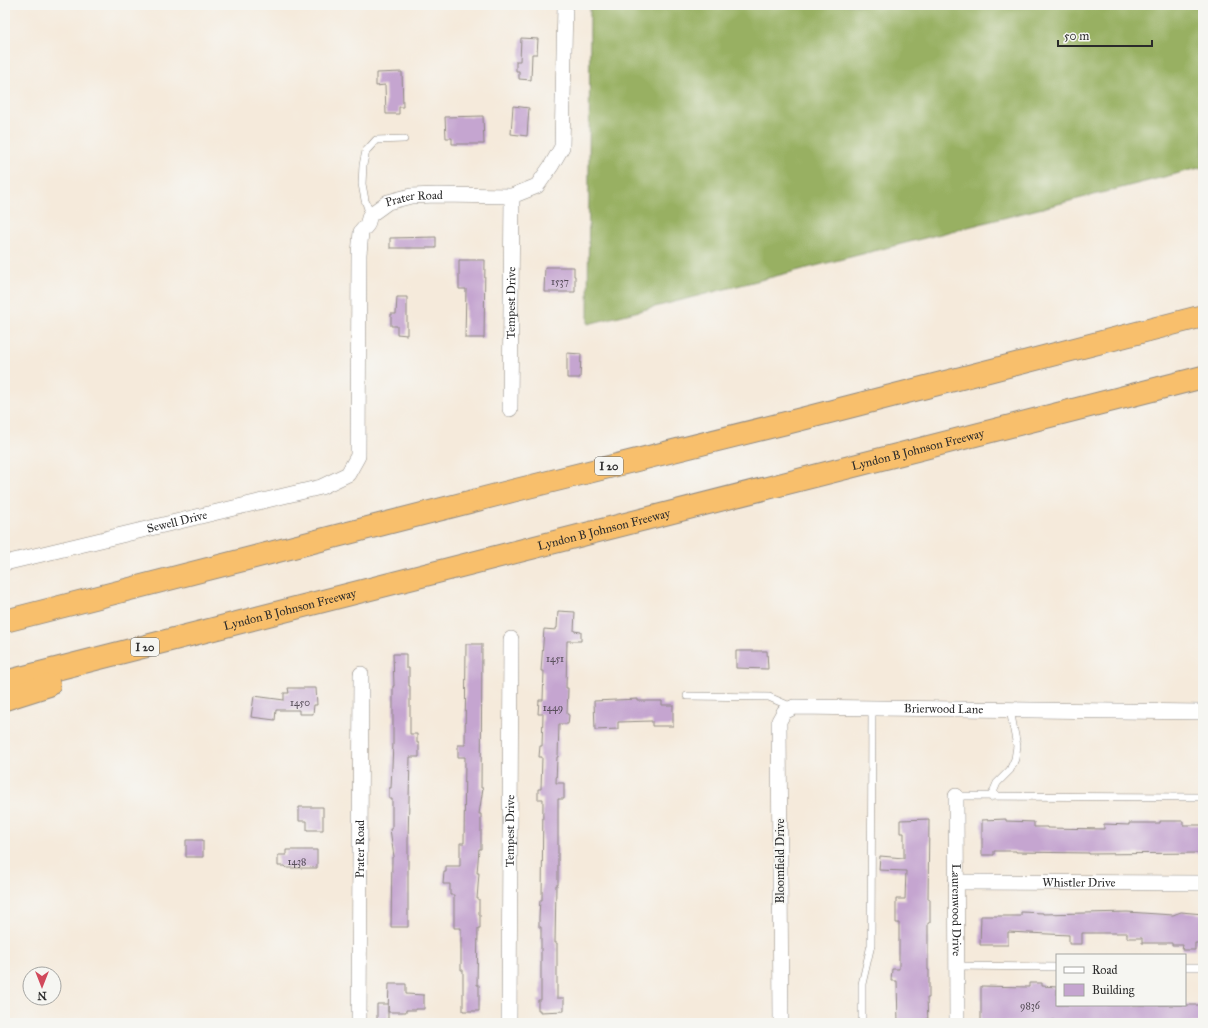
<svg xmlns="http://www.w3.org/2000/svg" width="1208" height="1028" viewBox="0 0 1208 1028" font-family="'IM FELL Great Primer',serif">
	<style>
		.forest { fill: #98b062; stroke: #626e46 }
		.building { fill: #c5a5d0 }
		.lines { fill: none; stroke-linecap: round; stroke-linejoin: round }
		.lane-casing { stroke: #908a83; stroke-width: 8 }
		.street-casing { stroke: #908a83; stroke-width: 16 }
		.highway-casing { stroke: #908a83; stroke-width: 24 }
		.lane { stroke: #fff; stroke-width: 7 }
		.street { stroke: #fff; stroke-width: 15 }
		.highway { stroke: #f8bf6c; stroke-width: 22 }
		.labels { text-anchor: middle; stroke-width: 3.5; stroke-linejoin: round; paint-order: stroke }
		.number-label { font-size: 10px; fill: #524a54 }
		.shield { fill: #f6f6f2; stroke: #686867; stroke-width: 1 }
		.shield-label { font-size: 11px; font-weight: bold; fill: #2b2b2b }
		.street-label { font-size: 12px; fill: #2b2b2b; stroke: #f6f6f2 }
	</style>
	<rect width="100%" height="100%" fill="#f6f6f2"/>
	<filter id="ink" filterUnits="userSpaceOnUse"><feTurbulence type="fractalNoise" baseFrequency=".025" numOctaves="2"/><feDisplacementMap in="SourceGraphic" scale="8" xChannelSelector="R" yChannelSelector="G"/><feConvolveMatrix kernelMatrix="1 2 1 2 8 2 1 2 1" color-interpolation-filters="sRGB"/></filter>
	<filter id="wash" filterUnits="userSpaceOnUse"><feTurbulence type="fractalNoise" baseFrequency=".012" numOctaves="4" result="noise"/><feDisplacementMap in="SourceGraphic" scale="16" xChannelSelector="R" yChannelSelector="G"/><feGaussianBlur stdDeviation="0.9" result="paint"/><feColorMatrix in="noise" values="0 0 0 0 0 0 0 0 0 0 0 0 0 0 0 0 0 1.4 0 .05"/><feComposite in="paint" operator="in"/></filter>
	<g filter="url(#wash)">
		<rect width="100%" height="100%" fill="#f5eadb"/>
		<path class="forest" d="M590,5H1203V167L588,324Z"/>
		<g id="blocks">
			<path class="building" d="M521,38L538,39L537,54H532L531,80L519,79V71H516V61H520Z
				M402,72L403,107H399V114H386L385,85L376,86V73Z
				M513,106L529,108L527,136L511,134Z
				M483,116L484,144H452V138H446L445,117Z
				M436,237V248H390V238Z
				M459,260H485L484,338H465L466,289H459Z
				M545,267H574V276H575V292H544Z
				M397,297H407V335L397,334V326H391V314H396Z
				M567,353L581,354L580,378H567Z
				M558,611L575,612L574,631L581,632V641H567L566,688H568L567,714L569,715L568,724H559L558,757H557L556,783H564V799H558V885H556L555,943H557V998H564V1011L540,1012V1010H538V1000H541V927H539V917L540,900H542L543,799H538V789H541L542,757H539L540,746H542L543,714H538L539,700H543L544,671H541L544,629L556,630V628H557Z
				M466,644H482L481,788H483L479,814H481V849H479L477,873H479L477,899H479V915H480V928H478L477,985H479V1011H463V970H461V928H454V895H450V884H443L444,872H446V866H460V843H464L465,757H458V745H465Z
				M736,651H767L768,669L736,668Z
				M393,654H406V668H409V686H410V734H417V743H419V757H410L408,841V927H391L392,857H394L390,829H392V799H389V788H391L393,744V686H394Z
				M288,688H316L317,705H314L313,714H299V710H276L275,720L251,717L254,696L284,700V693H289Z
				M638,699V701H662V705H673V726H652V721L618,722V729L595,730L594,701Z
				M299,807H323V830H307V821H299Z
				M929,819L928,899H930V923H928V970H929V998H927L928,1023H898L897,981H891L892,969H899V923H896V899H905L906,871L879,870L880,856L904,858V833H900V820Z
				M1006,819V821L1034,822V827H1047V828L1104,829V824L1129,825V823H1160V821H1183V825H1203V853L1089,854V853L1016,852V851H994V855H982V820Z
				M186,840H203V857H186Z
				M286,850H317V868H287L285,866H278V855H286Z
				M1021,912L1043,913V914L1127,912L1173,915L1181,912L1203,914V943H1195V950H1182L1183,945H1172V943H1142V938H1127V933H1082V944H1069V935L1008,932V945H980L981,916H1021Z
				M1029,983H1042V986L1057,987V1005H1203V1023H1054V1020L1041,1023L981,1022V986L1029,987Z
				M389,984H406V994L424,995V1009H416V1010H406V1012H388Z
				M377,1004H388V1021H377Z"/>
		</g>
	</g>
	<g filter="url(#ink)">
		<use href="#blocks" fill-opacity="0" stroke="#908a83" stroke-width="1"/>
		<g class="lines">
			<g class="lane-casing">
				<path id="lane" d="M370,215L365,200L362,184L363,165L366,151L376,140L404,139
					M687,696L769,697L792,707
					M956,796L1203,797
					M991,797L997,783L1010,770L1015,759L1017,746L1010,710
					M957,966L1057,967
					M1185,967H1203
					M862,1023V984L871,945L872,708"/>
			</g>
			<g class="street-casing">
				<g id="street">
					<path id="s1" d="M510,409L512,196"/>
					<path id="s2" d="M5,563L321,487L348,474L358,456L359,254L361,232L367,225L370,215L388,202L411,196L437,195L512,196L537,186L551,166L562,147L565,5"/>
					<path id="s3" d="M956,796L957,1023"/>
					<path id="s4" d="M956,882L1203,883"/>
					<path id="s5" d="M359,1023L361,674"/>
					<path id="s6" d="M509,1023L511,639"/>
					<path id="s7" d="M781,1023L779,721L784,712L794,707L1203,712"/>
				</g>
			</g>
			<g class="highway-casing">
				<g id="highway">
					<path d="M5,621L512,491L790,422L1203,316"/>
					<path id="s8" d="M5,682L1203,377"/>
					<path d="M5,699L49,685"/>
				</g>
			</g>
			<use href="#lane" class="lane"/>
			<use href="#street" class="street"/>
			<use href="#highway" class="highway"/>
		</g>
	</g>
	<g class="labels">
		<g class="number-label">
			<text x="560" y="285">1537</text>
			<text x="555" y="662">1451</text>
			<text x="300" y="706">1450</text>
			<text x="553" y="711">1449</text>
			<text x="297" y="865">1438</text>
			<text x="1030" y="1009">9836</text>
		</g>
		<g class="shield">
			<rect x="595" y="457" width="28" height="18" rx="3"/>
			<rect x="131" y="638" width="28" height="18" rx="3"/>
		</g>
		<g class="shield-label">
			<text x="609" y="470">I 20</text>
			<text x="145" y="651">I 20</text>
		</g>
		<g class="street-label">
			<text dy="4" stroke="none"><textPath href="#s2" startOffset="668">Prater Road</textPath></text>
			<text dy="4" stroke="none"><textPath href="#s1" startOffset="106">Tempest Drive</textPath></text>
			<text dy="4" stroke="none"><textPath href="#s8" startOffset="942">Lyndon B Johnson Freeway</textPath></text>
			<text dy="4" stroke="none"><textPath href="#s2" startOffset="177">Sewell Drive</textPath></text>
			<text dy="4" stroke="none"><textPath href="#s8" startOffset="618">Lyndon B Johnson Freeway</textPath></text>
			<text dy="4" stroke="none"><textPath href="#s8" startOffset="294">Lyndon B Johnson Freeway</textPath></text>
			<text dy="4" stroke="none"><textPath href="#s7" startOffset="473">Brierwood Lane</textPath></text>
			<text dy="4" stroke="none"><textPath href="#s6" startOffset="192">Tempest Drive</textPath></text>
			<text dy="4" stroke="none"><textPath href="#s5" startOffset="174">Prater Road</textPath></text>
			<text transform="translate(780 861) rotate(-90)" y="4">Bloomfield Drive</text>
			<text dy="4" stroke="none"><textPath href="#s4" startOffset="123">Whistler Drive</textPath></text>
			<text dy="4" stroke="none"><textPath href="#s3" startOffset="114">Laurenwood Drive</textPath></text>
		</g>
	</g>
	<rect width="1208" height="1028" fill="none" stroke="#f6f6f2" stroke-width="20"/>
	<rect x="1056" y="954" width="130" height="52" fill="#f6f6f2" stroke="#a5a5a2"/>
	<rect x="1064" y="967" width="20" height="6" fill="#ffffff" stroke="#a5a5a2"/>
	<text x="1092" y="974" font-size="12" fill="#2b2b2b">Road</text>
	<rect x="1064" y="984" width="20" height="12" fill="#c5a5d0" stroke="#a5a5a2"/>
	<text x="1092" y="994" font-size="12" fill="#2b2b2b">Building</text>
	<g transform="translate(42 986) rotate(180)"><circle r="19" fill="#f6f6f2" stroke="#a5a5a2"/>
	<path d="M0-3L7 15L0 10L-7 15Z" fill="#d1495b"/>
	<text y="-6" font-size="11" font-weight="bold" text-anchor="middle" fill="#2b2b2b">N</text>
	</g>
	<path d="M1058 40v6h94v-6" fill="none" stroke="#2b2b2b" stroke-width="2"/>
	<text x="1064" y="40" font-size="12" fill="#2b2b2b" stroke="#f6f6f2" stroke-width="3" paint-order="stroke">50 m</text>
</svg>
